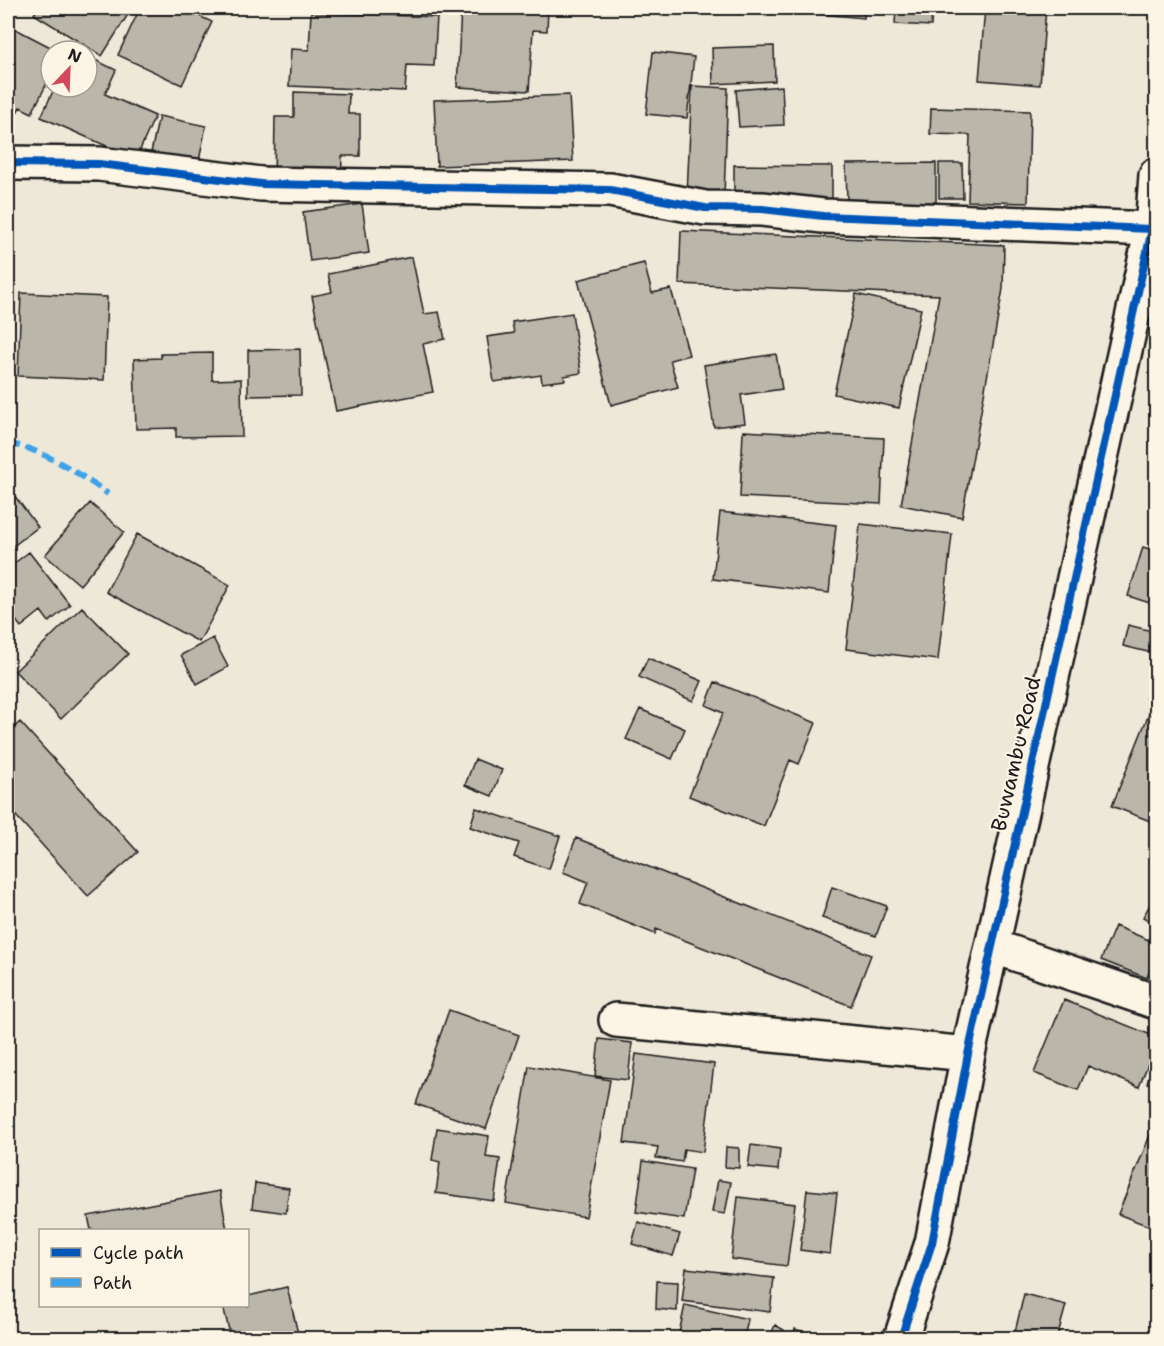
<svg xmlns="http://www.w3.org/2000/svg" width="1164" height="1346" viewBox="0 0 1164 1346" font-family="'Shantell Sans',sans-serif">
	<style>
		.building { fill: #bab6aa; stroke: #1c1c1c; stroke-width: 1.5 }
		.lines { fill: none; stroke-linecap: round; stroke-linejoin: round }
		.minor-casing { stroke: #1c1c1c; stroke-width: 38 }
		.minor { stroke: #fcf5e5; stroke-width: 33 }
		.quiet { stroke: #3da2ea; stroke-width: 6; stroke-dasharray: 12 6; stroke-linecap: butt }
		.cycleway-casing { stroke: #fcf5e5; stroke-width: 11 }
		.cycleway { stroke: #0057b8; stroke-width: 8 }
		.labels { text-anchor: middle; stroke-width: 4.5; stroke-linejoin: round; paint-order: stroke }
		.street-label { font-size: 21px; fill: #1c1c1c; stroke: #fcf5e5 }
	</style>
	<rect width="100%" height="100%" fill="#eee8d9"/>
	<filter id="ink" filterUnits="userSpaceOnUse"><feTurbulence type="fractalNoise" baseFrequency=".0167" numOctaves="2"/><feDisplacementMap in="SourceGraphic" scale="12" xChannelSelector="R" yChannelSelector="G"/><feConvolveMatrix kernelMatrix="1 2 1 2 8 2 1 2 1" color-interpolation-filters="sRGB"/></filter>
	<g filter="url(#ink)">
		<path class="building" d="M38,8H132L102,56L34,14Z
			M140,8L166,10L167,8H182L212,22L182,85L118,55Z
			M461,8H548L547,31L533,30L529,91L457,87Z
			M798,8H865L864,18L798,12Z
			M896,8L932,10L931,26L895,24Z
			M985,8H1046L1040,85L979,80Z
			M311,12L437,17L434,66L407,65L405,91L289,86L291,49L309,50Z
			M8,25L58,51H51V75L32,113L20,107L11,124L8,123Z
			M774,46L775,81L713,84L712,48Z
			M653,52L694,57L687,118L646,114Z
			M87,56L116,70L105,94L155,116L136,159L41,117L55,87H87Z
			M692,86L728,88L724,196L687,194Z
			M782,86L784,125L739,127L736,90Z
			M294,92L349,94L348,114H360V156H342L341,185L274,184L275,117H294Z
			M569,95L573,161L437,166L434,100Z
			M931,108L1030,111L1028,203L968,201L970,135L930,134Z
			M159,116L206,126L197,171L149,162Z
			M936,163V202L847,203L846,164Z
			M939,163H962L963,198H939Z
			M734,165L832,166V202L734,201Z
			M362,204L369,253L310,261L303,212Z
			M681,231L1004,245L1003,289L962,517L901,505L939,295L679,284Z
			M412,257L424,314L439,312L445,339L423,344L433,392L336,411L312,296L332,292L328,274Z
			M644,263L652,293L671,289L689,355L670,360L678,387L611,405L578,280Z
			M21,293L107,297L104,380L18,376Z
			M856,294L921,309L899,408L834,394Z
			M572,313L581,373L564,376L565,380L542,383L541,375L494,382L487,337L514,333L512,322Z
			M300,349L301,395L248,396V350Z
			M212,353V380L241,379L242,436L176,437V428L136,429L134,359L161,358V354Z
			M776,354L782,389L741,395L745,423L714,427L704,365Z
			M743,431L884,438L881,504L740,497Z
			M8,487L38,527L8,550Z
			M90,503L124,532L80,585L45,555Z
			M720,512L836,525L829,593L713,579Z
			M860,524L952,534L938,660L846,649Z
			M137,534L230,585L199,642L106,592Z
			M1143,547L1156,551V605L1128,596Z
			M29,552L70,605L49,622L41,611L21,627L8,610V568Z
			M82,607L128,654L61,719L15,671Z
			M1128,625L1156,632V654L1123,646Z
			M213,638L228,667L197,684L181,655Z
			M648,658L702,681L693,701L639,677Z
			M1156,673V702L1146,698Z
			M715,682L816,723L799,764L790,760L764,826L689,796L723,713L706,705Z
			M1154,701L1156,702V804L1150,821L1112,806Z
			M640,709L685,729L672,759L626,739Z
			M20,722L138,852L88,896L8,807V733Z
			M475,759L502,770L492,796L465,785Z
			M476,808L560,836L549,869L514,857L519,843L470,827Z
			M576,838L871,955L851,1006L656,929L655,934L580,904L588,882L563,872Z
			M832,887L887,906L876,936L822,918Z
			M1156,894V925L1143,917Z
			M1115,926L1156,943V953L1147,978L1101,960Z
			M1064,1000L1156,1037V1043L1139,1087L1088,1066L1078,1090L1034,1073Z
			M449,1010L519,1035L486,1129L416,1104Z
			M599,1039L632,1043L628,1080L595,1076Z
			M1156,1053V1086L1147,1083Z
			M636,1054L714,1064L703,1152L684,1149L682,1162L656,1158L658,1147L624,1143Z
			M529,1066L610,1080L586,1217L506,1203Z
			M437,1128L489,1136L486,1157L500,1159L494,1201L436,1193L440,1162L432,1160Z
			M1153,1128L1156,1130V1229L1118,1214Z
			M751,1145L780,1149L778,1170L748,1167Z
			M726,1147L739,1148V1168L725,1167Z
			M643,1161L692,1169L684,1219L636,1212Z
			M718,1180L731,1182L725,1214L712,1212Z
			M255,1183L289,1188L286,1213L252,1208Z
			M807,1190L837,1193L830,1254L800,1250Z
			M220,1191L227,1230H91L88,1216Z
			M738,1197L795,1204L787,1266L731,1259Z
			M638,1222L680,1234L673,1256L632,1244Z
			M686,1268L774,1278L770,1312L682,1301Z
			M657,1281L678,1282L677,1311L656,1309Z
			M287,1287L299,1338H231L223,1306H248V1296Z
			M1024,1294L1066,1305L1057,1338H1042L1015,1332Z
			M685,1305L748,1319L744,1338H678Z
			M775,1325L784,1330L779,1338L770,1337Z
			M795,1329L822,1338H792Z"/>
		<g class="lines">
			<g class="minor-casing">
				<path id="minor" d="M8,163L99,164L261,184L610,190L705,208L762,209L823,216L1152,229
					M992,946L1156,1002
					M616,1020L968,1054
					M901,1338L932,1243L968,1054L1152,229L1156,175"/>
			</g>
			<use href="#minor" class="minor"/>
			<path class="quiet" d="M8,444C38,446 83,476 108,494"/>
			<g class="cycleway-casing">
				<path id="cycleway" d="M8,163L99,164L261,184L610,190L705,208L762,209L823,216L1152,229
					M901,1338L932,1243L968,1054L1152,229L1156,175"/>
			</g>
			<use href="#cycleway" class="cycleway"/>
		</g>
	</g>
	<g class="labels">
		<g class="street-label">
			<text transform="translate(1016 754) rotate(-77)" y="7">Buwambu Road</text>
		</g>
	</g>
	<rect width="1164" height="1346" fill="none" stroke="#fcf5e5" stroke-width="30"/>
	<rect x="15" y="15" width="1134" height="1316" fill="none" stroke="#1c1c1c" stroke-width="2" filter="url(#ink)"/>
	<rect x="39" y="1229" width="210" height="78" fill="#fcf5e5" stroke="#a29e95" stroke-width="1.5"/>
	<rect x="51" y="1248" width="30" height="9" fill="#0057b8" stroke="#a29e95" stroke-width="1.5"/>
	<text x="93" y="1259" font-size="18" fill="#1c1c1c">Cycle path</text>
	<rect x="51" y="1278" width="30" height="9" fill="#3da2ea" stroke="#a29e95" stroke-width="1.5"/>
	<text x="93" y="1289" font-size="18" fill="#1c1c1c">Path</text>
	<g transform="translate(69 69) rotate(23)"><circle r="28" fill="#fcf5e5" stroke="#a29e95" stroke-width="1.5"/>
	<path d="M0-4.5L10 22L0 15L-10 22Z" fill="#d1495b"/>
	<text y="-9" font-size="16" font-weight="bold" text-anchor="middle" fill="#1c1c1c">N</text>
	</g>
</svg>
